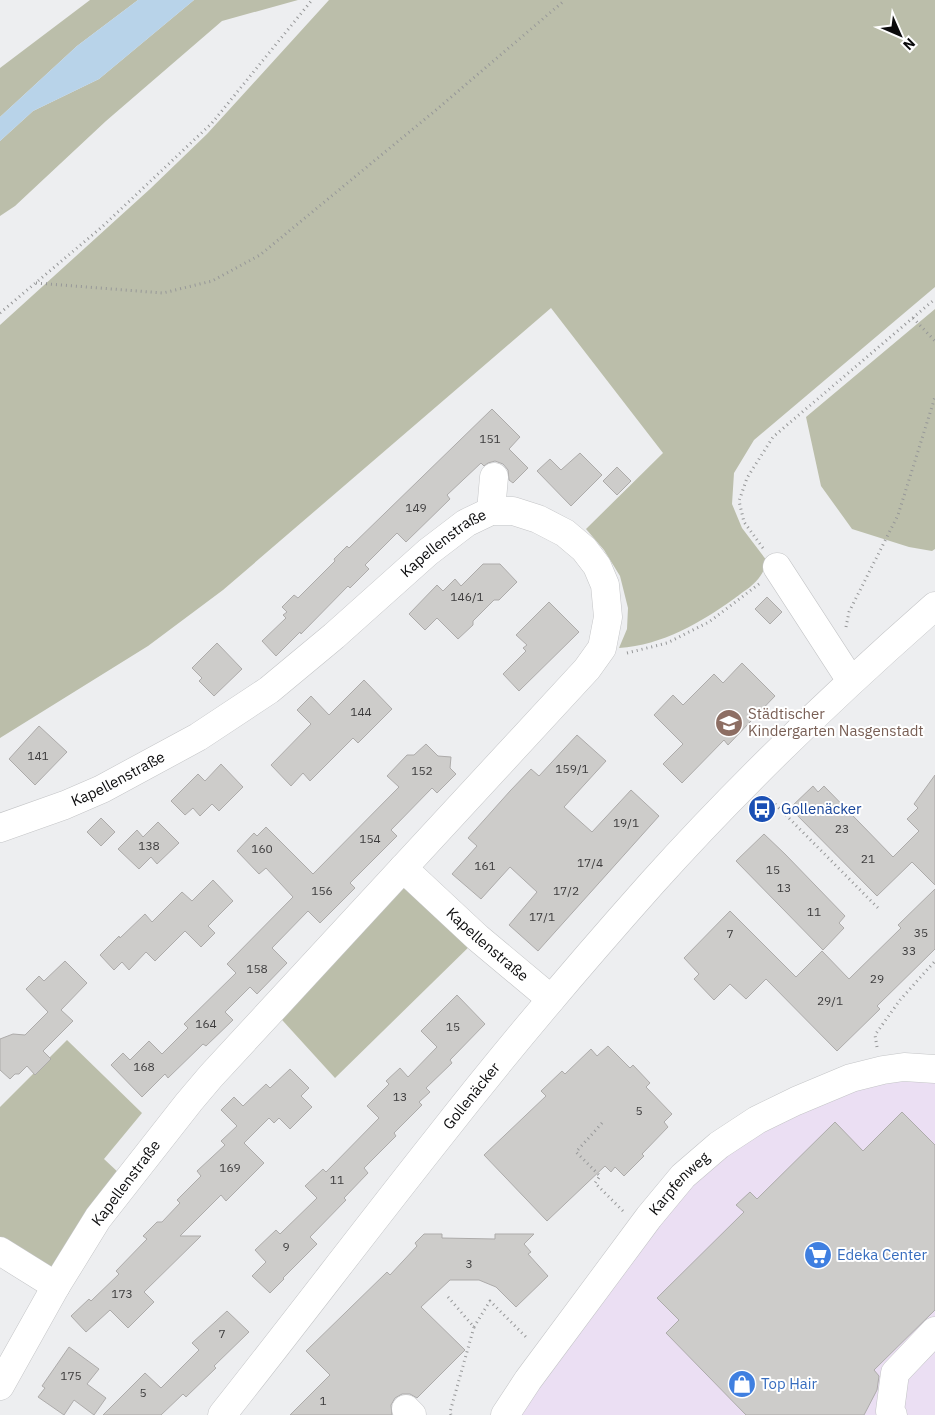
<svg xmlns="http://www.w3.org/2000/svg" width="935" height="1415" viewBox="0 0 935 1415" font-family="'IBM Plex Sans',sans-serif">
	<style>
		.commercial { fill: #ebdff3 }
		.green { fill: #bbbeaa }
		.water { fill: #b8d3e9 }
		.building { fill: #cdccca; stroke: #adabaa }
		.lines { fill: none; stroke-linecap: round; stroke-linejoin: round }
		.minor-casing { stroke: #c4c5c7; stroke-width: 29 }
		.path { stroke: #969798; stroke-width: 3; stroke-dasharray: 1 4; stroke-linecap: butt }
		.minor { stroke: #fff; stroke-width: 28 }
		.labels { text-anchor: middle; stroke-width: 4; stroke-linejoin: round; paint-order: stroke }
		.number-label { font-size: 12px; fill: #3c3b3c }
		.street-label { font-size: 15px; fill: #0b0b0c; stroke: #fff }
		.education-label { font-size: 15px; fill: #785e54; stroke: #fff; text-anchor: start }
		.transit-label { font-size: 15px; fill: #164399; stroke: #fff; text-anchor: start }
		.shop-label { font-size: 15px; fill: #366cbe; stroke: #fff; text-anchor: start }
	</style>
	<rect width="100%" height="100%" fill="#edeef0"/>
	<path class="commercial" d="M935,1071V1415H509L683,1176L851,1078Z"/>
	<path class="green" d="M90,0H138L77,46L0,117V68Z
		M194,0H298L222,21L106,121L15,206L0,216V141L33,111L99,79Z
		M329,0H935V287L754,440L734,473L732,504L742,528L767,561C765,565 764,571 761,575C755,585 744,591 735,598C700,623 663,645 619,648L627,629L628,608L620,576L604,550L586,529L663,453L551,308L223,590L148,646L0,738V325L150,189L207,134Z
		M935,309V549L932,551L909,547L852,529L821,486L806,417Z
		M403,868L478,938L335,1078L273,1010Z
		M67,1040L142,1113L104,1159L120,1174L56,1269H45L0,1239V1107Z"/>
	<path class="water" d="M138,0H194L99,79L33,111L0,141V117L77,46Z"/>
	<path class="building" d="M492,409L520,437L509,449L528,468L513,483L509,480L508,470L503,464L495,461L488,463L484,466L481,463L447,495L450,499L406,542L397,533L365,565L369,569L350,588L348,586L301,634L300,632L276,656L262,641L286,618L283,615L287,612L282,607L294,595L298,598L335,561L334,559L347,546L349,548Z
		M580,453L602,475L571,506L537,471L550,459L561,470Z
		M617,467L631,481L617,495L603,481Z
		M483,564H500L517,582L499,600H494L473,621V625L458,639L437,618L425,630L409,614L437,585L443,591L455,579L461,586Z
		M767,597L782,612L770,624L755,609Z
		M549,602L579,632L519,691L503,674L526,651L523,648L527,645L516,635Z
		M217,643L242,669L214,696L199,681L202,678L192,668Z
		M742,663L775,696L728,745L724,740L682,783L663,764L683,744L654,715L673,695L683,705L714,674L723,683Z
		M364,680L392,709L358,743L353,738L310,781L303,773L291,786L271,765L311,724L297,710L311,696L329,715Z
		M39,726L67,752L35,785L9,759Z
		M577,735L606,761L564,807L592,832L631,790L659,816L538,951L509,925L537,892L510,867L481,899L452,874L477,846L468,838L510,791L531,769L539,776Z
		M426,744L438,756L451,757L450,768L456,774L437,793L432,788L391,830L397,836L350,883L355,888L320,923L308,911L272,948L287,963L257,994L250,987L225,1012L233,1020L206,1046L203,1044L168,1078L165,1074L142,1097L111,1065L123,1053L130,1060L149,1041L162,1054L188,1028L184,1024L236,973L227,964L293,897L266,868L259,874L237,851L254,833L257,836L266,827L313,874L399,787L387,776L407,755H414Z
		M221,764L243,787L219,811L212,804L200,816L193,808L185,815L171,801L198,774L205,781Z
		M935,775V885L912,862L877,896L790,808L813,786L818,792L824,786L893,857L919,831L907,819L918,808L914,804Z
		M101,818L115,832L101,846L87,832Z
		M158,822L179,843L157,864L151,857L139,869L118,849L137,830L143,837Z
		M764,834L785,854L845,916L839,923L844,928L823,950L736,861Z
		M213,880L233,901L208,926L215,933L201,947L185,931L155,961L146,952L129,970L122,962L114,970L100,955L119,936L120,938L145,914L152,922L182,892L192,901Z
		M935,889V949L877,1006L880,1009L837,1051L766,979L746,999L730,984L714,1000L694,979L699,974L684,958L730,911L796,977L822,951L849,979L901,928L898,925Z
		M65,961L87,983L61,1010L73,1021L43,1051L51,1059L35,1075L27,1066L19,1074H15L10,1079L0,1070V1039L13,1034L25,1035L48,1012L26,989L39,976L44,981Z
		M457,995L485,1024L450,1060L452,1063L426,1088L430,1092L419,1102L422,1105L394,1133L396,1136L364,1168L368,1173L344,1198L346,1200L310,1237L317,1244L283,1278L284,1279L270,1293L252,1276L266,1262L255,1250L276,1230L280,1234L317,1198L305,1186L323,1169L326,1172L379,1118L367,1106L389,1084L386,1081L400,1068L408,1077L437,1047L421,1031Z
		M608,1046L630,1068L633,1065L650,1083L646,1087L672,1114L664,1122L668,1127L642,1154L644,1156L624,1176L615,1167L611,1172L605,1166L547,1221L484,1155L546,1096L541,1091L562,1071L565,1074L591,1049L597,1056Z
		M290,1069L309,1088L301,1096L312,1107L290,1129L279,1118L274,1123L269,1118L244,1143L264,1163L226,1201L221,1195L180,1236H201L144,1292L154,1302L128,1328L110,1310L86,1332L71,1316L89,1299L91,1301L119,1274L116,1271L147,1239L143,1236L157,1222H162L180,1203L177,1200L201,1176L197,1171L225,1145L221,1141L237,1126L221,1110L234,1097L243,1106L266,1084L270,1088Z
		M902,1112L935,1145V1310L874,1370L879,1376L877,1390L864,1415H746L666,1333L679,1320L657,1298L744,1212L736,1205L750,1192L757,1199L835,1122L863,1151Z
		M424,1234H442V1238L495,1239V1234H534L524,1244L531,1252L528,1254L548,1276L516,1307L496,1287L479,1280H450L421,1307L465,1350L417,1398L410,1394H402L395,1398L391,1405L392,1415H290L330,1375L306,1351L387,1272L390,1275L417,1246L415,1243Z
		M227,1311L249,1332L214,1366L216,1368L186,1397L183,1394L161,1415H103L145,1373L161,1388L199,1350L192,1343Z
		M69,1347L99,1369L87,1384L106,1398L94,1415L74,1400L64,1415L38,1397L45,1388L42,1386Z"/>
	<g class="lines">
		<g class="minor-casing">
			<g id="minor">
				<path d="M491,511L494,477"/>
				<path d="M777,567L851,681"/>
				<path id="s1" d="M0,828L65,805L102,789L198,737L269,690L334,636L428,552L466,523L491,511H513L538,519L565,533L584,549L597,566L605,585L608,617L602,648L587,669L211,1076L189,1102L98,1218L56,1286L0,1386"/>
				<path id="s2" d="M403,868L478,938L551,999"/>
				<path d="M0,1251L56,1286"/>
				<path d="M406,1409L412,1415"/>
				<path id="s3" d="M222,1415C295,1323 366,1229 439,1137C507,1050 579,965 652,883C740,785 836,693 935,606"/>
				<path id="s4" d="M505,1415L528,1380L649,1217L683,1176L719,1145L757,1120L796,1101L851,1078L883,1070L904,1067L935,1069"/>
				<path d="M893,1415L890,1411L895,1373L935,1331"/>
			</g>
		</g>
		<path class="path" d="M36,283L163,293L212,281L260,255L436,110L565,0
			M0,313L103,226L212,123L312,0
			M913,318L935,341
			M763,548L744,522L739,501L747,478L773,437L935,299
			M846,627L849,612L898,515L935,397
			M627,653L667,643L709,622L759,584
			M768,797L880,910
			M877,1047L875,1035L900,1000L935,961
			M602,1123L576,1152L600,1176L595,1183L623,1211
			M448,1297L474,1327L450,1412L451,1415
			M474,1327L490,1301L528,1339"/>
		<use href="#minor" class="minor"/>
	</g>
	<defs>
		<g id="school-disc" transform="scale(1.4375)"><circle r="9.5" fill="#8d6e63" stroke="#fff"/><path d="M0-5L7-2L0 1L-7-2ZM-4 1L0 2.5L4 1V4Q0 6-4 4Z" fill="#fff"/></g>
		<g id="bus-disc" transform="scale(1.4375)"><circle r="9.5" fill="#1a4fb4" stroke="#fff"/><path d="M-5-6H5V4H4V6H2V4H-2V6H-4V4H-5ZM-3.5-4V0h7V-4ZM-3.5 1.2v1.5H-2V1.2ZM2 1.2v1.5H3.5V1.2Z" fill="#fff"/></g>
		<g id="supermarket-disc" transform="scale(1.4375)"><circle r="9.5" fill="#3f7fe0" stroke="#fff"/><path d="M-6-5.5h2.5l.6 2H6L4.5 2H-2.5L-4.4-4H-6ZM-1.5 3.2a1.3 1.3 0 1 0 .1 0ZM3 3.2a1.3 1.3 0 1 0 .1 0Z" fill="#fff"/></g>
		<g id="shop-disc" transform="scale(1.4375)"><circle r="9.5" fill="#3f7fe0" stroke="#fff"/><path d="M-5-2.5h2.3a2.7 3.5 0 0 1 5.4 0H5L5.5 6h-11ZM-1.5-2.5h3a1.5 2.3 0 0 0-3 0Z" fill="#fff"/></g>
	</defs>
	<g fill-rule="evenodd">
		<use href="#school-disc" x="729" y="723"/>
		<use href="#bus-disc" x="762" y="809"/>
		<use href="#supermarket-disc" x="818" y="1255"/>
		<use href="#shop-disc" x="742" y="1384"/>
	</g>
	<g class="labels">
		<g class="number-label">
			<text x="490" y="443">151</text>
			<text x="416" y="512">149</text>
			<text x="467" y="601">146/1</text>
			<text x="361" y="716">144</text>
			<text x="38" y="760">141</text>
			<text x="572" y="773">159/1</text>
			<text x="422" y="775">152</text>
			<text x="626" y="827">19/1</text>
			<text x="842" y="833">23</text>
			<text x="370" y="843">154</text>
			<text x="149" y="850">138</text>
			<text x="262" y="853">160</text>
			<text x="868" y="863">21</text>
			<text x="590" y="867">17/4</text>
			<text x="485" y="870">161</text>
			<text x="773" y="874">15</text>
			<text x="784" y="892">13</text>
			<text x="322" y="895">156</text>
			<text x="566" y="895">17/2</text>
			<text x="814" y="916">11</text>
			<text x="542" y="921">17/1</text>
			<text x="921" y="937">35</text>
			<text x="730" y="938">7</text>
			<text x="909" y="955">33</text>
			<text x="257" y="973">158</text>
			<text x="877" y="983">29</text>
			<text x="830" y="1005">29/1</text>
			<text x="206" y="1028">164</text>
			<text x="453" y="1031">15</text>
			<text x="144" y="1071">168</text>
			<text x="400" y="1101">13</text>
			<text x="639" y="1115">5</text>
			<text x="230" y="1172">169</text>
			<text x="337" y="1184">11</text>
			<text x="286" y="1251">9</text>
			<text x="469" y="1268">3</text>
			<text x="122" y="1298">173</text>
			<text x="222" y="1338">7</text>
			<text x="71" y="1380">175</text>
			<text x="143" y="1397">5</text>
			<text x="323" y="1405">1</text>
		</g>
		<g class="street-label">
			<text dy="5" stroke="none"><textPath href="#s1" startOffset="532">Kapellenstraße</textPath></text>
			<text dy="5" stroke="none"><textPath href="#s1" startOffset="128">Kapellenstraße</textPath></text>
			<text dy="5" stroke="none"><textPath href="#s2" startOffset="114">Kapellenstraße</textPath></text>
			<text dy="5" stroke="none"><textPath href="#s3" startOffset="405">Gollenäcker</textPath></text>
			<text transform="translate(126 1183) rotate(-53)" y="5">Kapellenstraße</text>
			<text dy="5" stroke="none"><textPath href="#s4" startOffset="290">Karpfenweg</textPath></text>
		</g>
		<g class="education-label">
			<text x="748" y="719">Städtischer<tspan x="748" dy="17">Kindergarten Nasgenstadt</tspan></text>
		</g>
		<g class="transit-label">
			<text x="781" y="814">Gollenäcker</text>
		</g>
		<g class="shop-label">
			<text x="837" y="1260">Edeka Center</text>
			<text x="761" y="1389">Top Hair</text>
		</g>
	</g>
	<g transform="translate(900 35) rotate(135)" stroke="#ffffff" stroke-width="4" paint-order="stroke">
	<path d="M0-4L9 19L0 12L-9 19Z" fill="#0b0b0c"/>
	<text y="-8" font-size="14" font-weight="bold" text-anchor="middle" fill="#0b0b0c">N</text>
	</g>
</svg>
